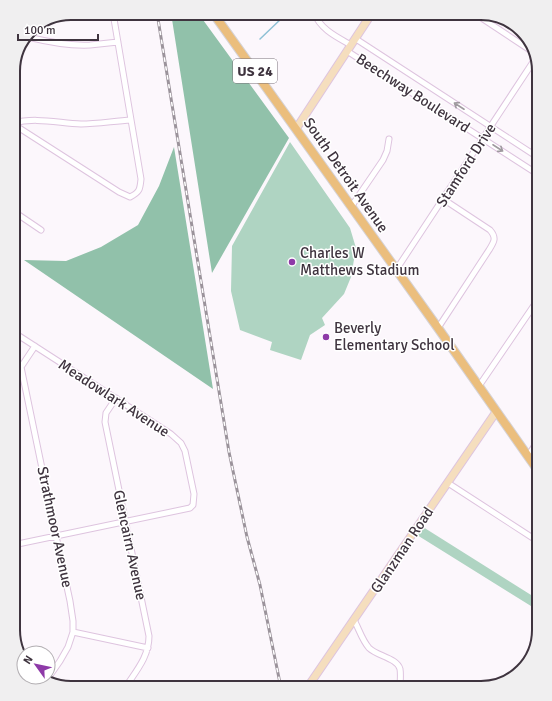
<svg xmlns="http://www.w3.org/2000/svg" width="552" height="701" viewBox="0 0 552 701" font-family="Signika,sans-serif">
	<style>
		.green { fill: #afd4c2 }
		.forest { fill: #91c1aa }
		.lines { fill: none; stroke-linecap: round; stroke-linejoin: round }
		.stream { stroke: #8ec0d5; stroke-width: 1.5 }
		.street-casing { stroke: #dec4df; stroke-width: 7 }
		.secondary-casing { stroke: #dec4df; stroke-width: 9 }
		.primary-casing { stroke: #d5d2d5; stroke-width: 10 }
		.street { stroke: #fff; stroke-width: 5 }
		.secondary { stroke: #f5debe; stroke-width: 7 }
		.primary { stroke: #ebbe7d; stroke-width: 8 }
		.rail-casing { stroke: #9b939b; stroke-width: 3 }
		.rail { stroke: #fff; stroke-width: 1.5; stroke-dasharray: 4.5; stroke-linecap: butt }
		.oneway { stroke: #9f9a9f }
		.poi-dot { fill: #8e3aa8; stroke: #fff; stroke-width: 1.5 }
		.labels { text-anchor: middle; stroke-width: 3; stroke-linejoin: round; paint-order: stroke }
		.shield { fill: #fff; stroke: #797179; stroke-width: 1 }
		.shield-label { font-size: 14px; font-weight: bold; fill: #3f343f }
		.street-label { font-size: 15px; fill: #3f343f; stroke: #fff }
		.poi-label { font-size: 15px; fill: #3f343f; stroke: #fff; text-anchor: start }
		.rim { fill: none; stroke: #3f343f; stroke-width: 2 }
	</style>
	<rect width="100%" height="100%" fill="#fcf7fc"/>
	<path class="green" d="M290,142L350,228L356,248L351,277L344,294L322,318L325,325L310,335L301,360L270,350L272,342L240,330L231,291L232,246Z
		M423,527L539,600V611L417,535Z"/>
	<path class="forest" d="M171,13H198L289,138L212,273Z
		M174,147L213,389L24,260L66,261L101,247L138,225L159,186Z"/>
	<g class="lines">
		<path class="stream" d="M260,39L283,17L282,13"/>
		<g class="street-casing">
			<path id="street" d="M314,13C321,30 337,37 351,45
				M474,13L533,52
				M28,37C48,42 69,46 90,45C99,44 109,43 118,42
				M356,39L539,158
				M347,51L539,175
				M13,123C36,117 58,123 81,124C97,124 114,121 131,120
				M13,124L119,192L130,197C140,192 140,189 141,179L113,13
				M351,207L383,160L387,151L389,139
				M13,211L41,230
				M396,270L535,59
				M438,328L489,250C494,242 497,238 490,230L443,199
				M21,367L56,536L70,601L73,621V632L68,647L60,661L46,681
				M13,371L21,367L35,346
				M479,386L539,298
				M116,398L106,413L105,422L149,636C149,657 136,671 125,688
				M528,456L539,439
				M448,483L539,542
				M13,545L190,508L193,505L194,494L185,451L181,443L171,434L13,332
				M354,620C359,629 362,640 369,648C377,656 397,658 400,669C401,675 400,682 400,688
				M73,632L148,648"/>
		</g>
		<g class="secondary-casing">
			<path id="secondary" d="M296,129L372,13
				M307,688L496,412"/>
		</g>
		<g class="primary-casing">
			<path id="primary" d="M213,13L438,328L539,472"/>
		</g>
		<use href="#street" class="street"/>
		<use href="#secondary" class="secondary"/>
		<use href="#primary" class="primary"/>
		<g class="rail-casing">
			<path id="rail" d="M157,13L229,452L247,537L260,585L281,688"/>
		</g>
		<use href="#rail" class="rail"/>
	</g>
	<defs><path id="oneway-shaft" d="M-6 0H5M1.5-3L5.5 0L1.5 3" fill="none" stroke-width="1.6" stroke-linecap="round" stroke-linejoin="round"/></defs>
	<g class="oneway">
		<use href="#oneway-shaft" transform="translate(459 106) rotate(-147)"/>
		<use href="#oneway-shaft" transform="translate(498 148) rotate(33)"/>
	</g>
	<g class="poi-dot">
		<circle cx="292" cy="262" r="4"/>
		<circle cx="326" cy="337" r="4"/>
	</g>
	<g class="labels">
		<rect class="shield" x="233" y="59" width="44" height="24" rx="3"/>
		<g class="shield-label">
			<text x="255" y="76">US 24</text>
		</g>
		<g class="street-label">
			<text transform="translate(413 93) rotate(33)" y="5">Beechway Boulevard</text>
			<text transform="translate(466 165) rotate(-57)" y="5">Stamford Drive</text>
			<text transform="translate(346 175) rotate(55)" y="5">South Detroit Avenue</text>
			<text transform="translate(114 398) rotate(33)" y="5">Meadowlark Avenue</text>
			<text transform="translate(55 527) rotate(78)" y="5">Strathmoor Avenue</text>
			<text transform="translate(130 545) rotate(78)" y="5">Glencairn Avenue</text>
			<text transform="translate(402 550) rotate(-56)" y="5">Glanzman Road</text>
		</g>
		<g class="poi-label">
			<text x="300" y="258">Charles W<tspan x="300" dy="17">Matthews Stadium</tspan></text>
			<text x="334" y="333">Beverly<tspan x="334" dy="17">Elementary School</tspan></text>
		</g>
	</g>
	<path d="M0 0H552V701H0ZM71 20H481A51 51 0 0 1 532 71V630A51 51 0 0 1 481 681H71A51 51 0 0 1 20 630V71A51 51 0 0 1 71 20Z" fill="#f0eff0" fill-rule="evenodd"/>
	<path class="rim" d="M71 20H481A51 51 0 0 1 532 71V630A51 51 0 0 1 481 681H71A51 51 0 0 1 20 630V71A51 51 0 0 1 71 20Z"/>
	<g transform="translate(36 665) rotate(303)"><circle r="19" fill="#ffffff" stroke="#b2aeb2"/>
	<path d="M0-3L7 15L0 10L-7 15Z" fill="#8e3aa8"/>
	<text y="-6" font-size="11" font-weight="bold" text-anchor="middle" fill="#3f343f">N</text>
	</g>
	<path d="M18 34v6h80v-6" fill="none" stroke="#3f343f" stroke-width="2"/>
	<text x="24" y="34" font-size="12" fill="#3f343f" stroke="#ffffff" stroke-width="3" paint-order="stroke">100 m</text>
</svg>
